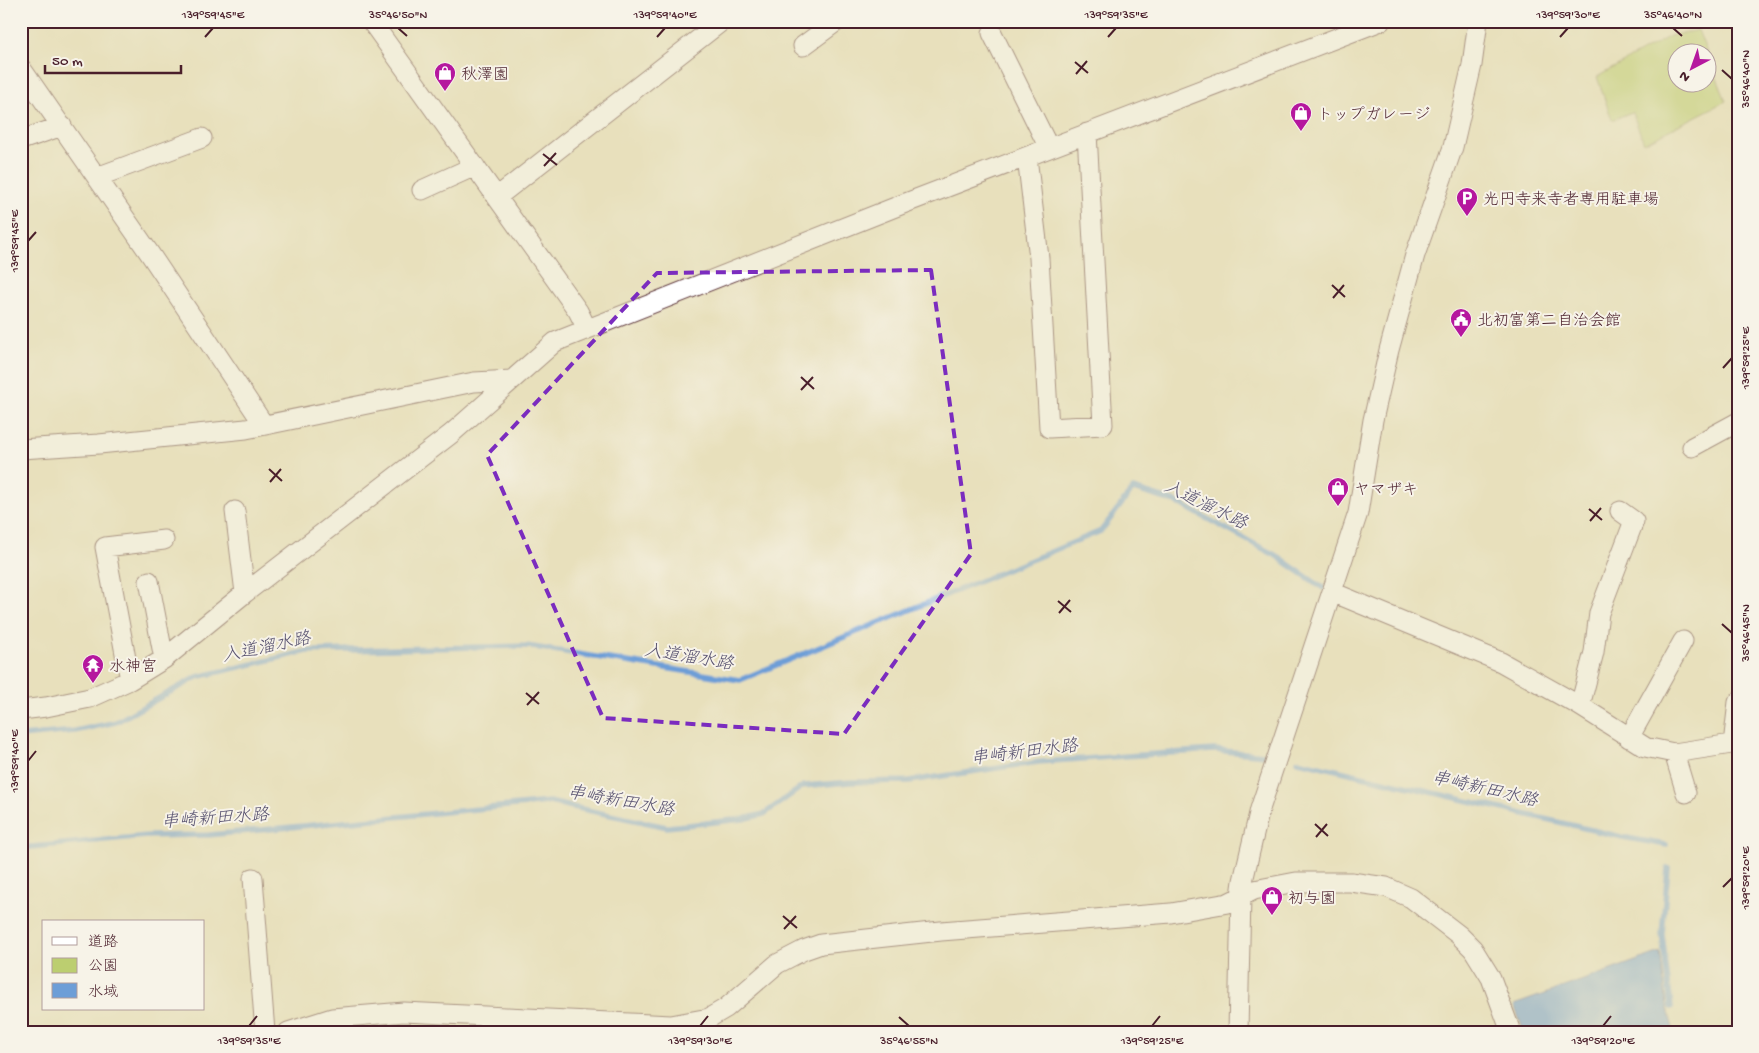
<svg xmlns="http://www.w3.org/2000/svg" width="1759" height="1053" viewBox="0 0 1759 1053" font-family="'Gochi Hand','Klee One',sans-serif">
	<style>
		.green { fill: #bcce70; stroke: #83764e; fill-rule: evenodd }
		.water { fill: #6d9ed7; stroke: #5c5e81 }
		.lines { fill: none; stroke-linecap: round; stroke-linejoin: round }
		.stream { stroke: #6d9ed7; stroke-width: 5.5 }
		.minor-casing { stroke: #623c41; stroke-width: 21 }
		.minor { stroke: #fff; stroke-width: 19 }
		.marked { fill: none; stroke: #7b2cbf; stroke-width: 4; stroke-dasharray: 10 6; stroke-linejoin: round }
		.ticks { fill: none; stroke: #4a1f2b; stroke-width: 2 }
		.labels { text-anchor: middle; stroke-width: 4; stroke-linejoin: round; paint-order: stroke }
		.poi-label { font-size: 16px; fill: #4a1f2b; stroke: #f7f3e8; text-anchor: start }
		.water-label { font-size: 18px; font-style: italic; fill: #585270; stroke: #f7f3e8 }
		.neatline { fill: none; stroke: #4a1f2b; stroke-width: 2 }
		.ticks-label { font-size: 12px; text-anchor: middle; fill: #4a1f2b }
	</style>
	<rect width="100%" height="100%" fill="#f7f3e8"/>
	<filter id="ink" filterUnits="userSpaceOnUse"><feTurbulence type="fractalNoise" baseFrequency=".02" numOctaves="2"/><feDisplacementMap in="SourceGraphic" scale="10" xChannelSelector="R" yChannelSelector="G"/><feConvolveMatrix kernelMatrix="1 2 1 2 8 2 1 2 1" color-interpolation-filters="sRGB"/></filter>
	<filter id="wash" filterUnits="userSpaceOnUse"><feTurbulence type="fractalNoise" baseFrequency=".0096" numOctaves="4" result="noise"/><feDisplacementMap in="SourceGraphic" scale="20" xChannelSelector="R" yChannelSelector="G"/><feGaussianBlur stdDeviation="1.12" result="paint"/><feColorMatrix in="noise" values="0 0 0 0 0 0 0 0 0 0 0 0 0 0 0 0 0 1.4 0 .05"/><feComposite in="paint" operator="in"/></filter>
	<g filter="url(#wash)">
		<rect width="100%" height="100%" fill="#e8e0bc"/>
		<path class="green" d="M1698,30L1726,101L1644,143L1632,112L1612,120L1597,77L1670,36ZM1676,52H1706V82H1676Z"/>
		<path class="water" d="M1660,952L1667,1006L1674,1032H1524L1514,1005Z"/>
		<g class="lines">
			<path class="stream" d="M21,736L75,731L116,722L197,677L308,651L527,646L740,680L1101,531L1133,489L1176,502L1275,555L1323,588
				M1298,761L1622,837L1666,845
				M21,848L147,836L209,835L549,802L667,827L743,819L764,814L803,786L851,782L909,781L1039,762L1214,750L1265,755
				M1668,868L1662,934L1671,1007"/>
		</g>
	</g>
	<g filter="url(#ink)">
		<g class="lines">
			<g class="minor-casing">
				<path id="minor" d="M371,21L578,311L587,329
					M992,33L1049,148
					M803,46L837,21
					M21,68L150,254L264,425
					M21,140L62,126
					M1027,157L1039,258L1049,428L1103,425L1087,133
					M97,177L202,138
					M422,190L475,166
					M497,197L722,21
					M1692,447L1738,422
					M21,449L99,444L246,429L474,382L512,380
					M235,511L245,593
					M149,581L164,659
					M1332,592L1501,662L1580,706L1645,747L1674,753L1738,743
					M130,680L105,547L164,540
					M1580,706L1594,652L1599,613L1634,521L1620,511
					M21,710L46,707L90,698L130,680L164,659L245,593L451,434L555,342L903,204L1381,21
					M1629,738L1683,641
					M1733,744L1738,702
					M1674,753L1686,793
					M253,878L265,1032
					M288,1032L332,1018L404,1012L671,1025L709,1018L726,1008L777,964L804,950L821,944L941,931L1171,913L1228,903L1254,890L1296,882H1351L1386,887L1411,898L1459,935L1473,949L1491,978L1511,1032
					M1238,1032L1241,896L1243,881L1260,809L1358,513L1373,420L1389,350L1415,255L1453,147L1472,65L1478,21"/>
			</g>
			<use href="#minor" class="minor"/>
		</g>
	</g>
	<path d="M0 0H1759V1053H0ZM931,270L971,554L844,734L603,718L487,455L657,273Z" fill="#e8e0bc" fill-opacity=".55" fill-rule="evenodd"/>
	<path class="marked" d="M931,270L971,554L844,734L603,718L487,455L657,273Z"/>
	<path class="ticks" d="M398,28L407,36M1673,28L1682,36M205,37L213,28M657,37L665,28M1108,37L1116,28M1560,37L1568,28M1075,62L1088,73M1722,70L1732,79M1076,74L1087,61M543,154L557,165M544,166L556,153M28,241L36,232M1332,285L1345,297M1333,298L1344,285M1723,368L1732,358M801,377L814,389M801,390L813,377M269,469L282,481M270,482L281,469M1589,509L1602,520M1590,521L1601,508M1058,601L1071,612M1059,613L1070,600M1722,624L1732,633M526,693L539,704M527,705L539,692M28,761L36,751M1315,824L1328,836M1316,837L1327,824M1723,887L1732,878M783,916L797,928M784,929L796,916M899,1017L909,1026M249,1026L257,1016M700,1026L708,1016M1152,1026L1160,1016M1603,1026L1611,1016"/>
	<defs>
		<g id="shop-pin" transform="scale(1.125)"><path d="M0 17L-7.5 6A9.5 9.5 0 1 1 7.5 6Z" fill="#b5179e" stroke="#f7f3e8"/><path d="M-5-2.5h2.3a2.7 3.5 0 0 1 5.4 0H5L5.5 6h-11ZM-1.5-2.5h3a1.5 2.3 0 0 0-3 0Z" fill="#fff"/></g>
		<g id="parking-pin" transform="scale(1.125)"><path d="M0 17L-7.5 6A9.5 9.5 0 1 1 7.5 6Z" fill="#b5179e" stroke="#f7f3e8"/><path d="M-3.5-5.5H1a3.5 3.5 0 0 1 0 7H-1V5.5H-3.5ZM-1-3.4V-.6H.8a1.4 1.4 0 0 0 0-2.8Z" fill="#fff"/></g>
		<g id="civic-pin" transform="scale(1.125)"><path d="M0 17L-7.5 6A9.5 9.5 0 1 1 7.5 6Z" fill="#b5179e" stroke="#f7f3e8"/><path d="M-.6-6.5H3V-4.5H.6V-3L4-1V1h2V6H-6V1h2V-1L-.6-3ZM-1.2 2.5V6h2.4V2.5Z" fill="#fff"/></g>
		<g id="temple-pin" transform="scale(1.125)"><path d="M0 17L-7.5 6A9.5 9.5 0 1 1 7.5 6Z" fill="#b5179e" stroke="#f7f3e8"/><path d="M0-6L5-2H3V0L6.5 2.5H4V6H1.5V3h-3V6H-4V2.5H-6.5L-3 0V-2H-5Z" fill="#fff"/></g>
	</defs>
	<g fill-rule="evenodd">
		<use href="#shop-pin" x="445" y="73"/>
		<use href="#shop-pin" x="1301" y="113"/>
		<use href="#parking-pin" x="1467" y="198"/>
		<use href="#civic-pin" x="1461" y="319"/>
		<use href="#shop-pin" x="1338" y="488"/>
		<use href="#temple-pin" x="93" y="665"/>
		<use href="#shop-pin" x="1272" y="897"/>
	</g>
	<g class="labels">
		<g class="poi-label">
			<text x="461" y="79">秋澤園</text>
			<text x="1317" y="119">トップガレージ</text>
			<text x="1483" y="204">光円寺来寺者専用駐車場</text>
			<text x="1477" y="325">北初富第二自治会館</text>
			<text x="1354" y="494">ヤマザキ</text>
			<text x="109" y="671">水神宮</text>
			<text x="1288" y="903">初与園</text>
		</g>
		<g class="water-label">
			<text transform="translate(1206 504) rotate(26)" y="6">入道溜水路</text>
			<text transform="translate(266 646) rotate(-12)" y="6">入道溜水路</text>
			<text transform="translate(689 656) rotate(9)" y="6">入道溜水路</text>
			<text transform="translate(1024 751) rotate(-7)" y="6">串崎新田水路</text>
			<text transform="translate(1485 788) rotate(13)" y="6">串崎新田水路</text>
			<text transform="translate(621 800) rotate(10)" y="6">串崎新田水路</text>
			<text transform="translate(215 817) rotate(-4)" y="6">串崎新田水路</text>
		</g>
	</g>
	<rect width="1759" height="1053" fill="none" stroke="#f7f3e8" stroke-width="55"/>
	<rect x="42" y="920" width="162" height="90" fill="#f7f3e8" stroke="#b29e9c"/>
	<rect x="52" y="937" width="25" height="8" fill="#ffffff" stroke="#b29e9c"/>
	<text x="88" y="946" font-size="15" fill="#4a1f2b">道路</text>
	<rect x="52" y="958" width="25" height="15" fill="#bcce70" stroke="#b29e9c"/>
	<text x="88" y="970" font-size="15" fill="#4a1f2b">公園</text>
	<rect x="52" y="983" width="25" height="15" fill="#6d9ed7" stroke="#b29e9c"/>
	<text x="88" y="996" font-size="15" fill="#4a1f2b">水域</text>
	<g transform="translate(1692 68) rotate(221)"><circle r="24" fill="#f7f3e8" stroke="#b29e9c"/>
	<path d="M0-4L9 19L0 12L-9 19Z" fill="#b5179e"/>
	<text y="-8" font-size="14" font-weight="bold" text-anchor="middle" fill="#4a1f2b">N</text>
	</g>
	<path d="M45 65v8h136v-8" fill="none" stroke="#4a1f2b" stroke-width="2.5"/>
	<text x="52" y="65" font-size="15" fill="#4a1f2b" stroke="#f7f3e8" stroke-width="4" paint-order="stroke">50 m</text>
	<rect x="28" y="28" width="1704" height="998" class="neatline"/>
	<g class="ticks-label">
		<text x="213" y="18">139°59'45"E</text>
		<text x="398" y="18">35°46'50"N</text>
		<text x="665" y="18">139°59'40"E</text>
		<text x="1116" y="18">139°59'35"E</text>
		<text x="1568" y="18">139°59'30"E</text>
		<text x="1673" y="18">35°46'40"N</text>
		<text transform="translate(1745 79) rotate(-90)" y="4">35°46'40"N</text>
		<text transform="translate(14 241) rotate(-90)" y="4">139°59'45"E</text>
		<text transform="translate(1745 358) rotate(-90)" y="4">139°59'25"E</text>
		<text transform="translate(1745 633) rotate(-90)" y="4">35°46'45"N</text>
		<text transform="translate(14 761) rotate(-90)" y="4">139°59'40"E</text>
		<text transform="translate(1745 878) rotate(-90)" y="4">139°59'20"E</text>
		<text x="249" y="1044">139°59'35"E</text>
		<text x="700" y="1044">139°59'30"E</text>
		<text x="909" y="1044">35°46'55"N</text>
		<text x="1152" y="1044">139°59'25"E</text>
		<text x="1603" y="1044">139°59'20"E</text>
	</g>
</svg>
